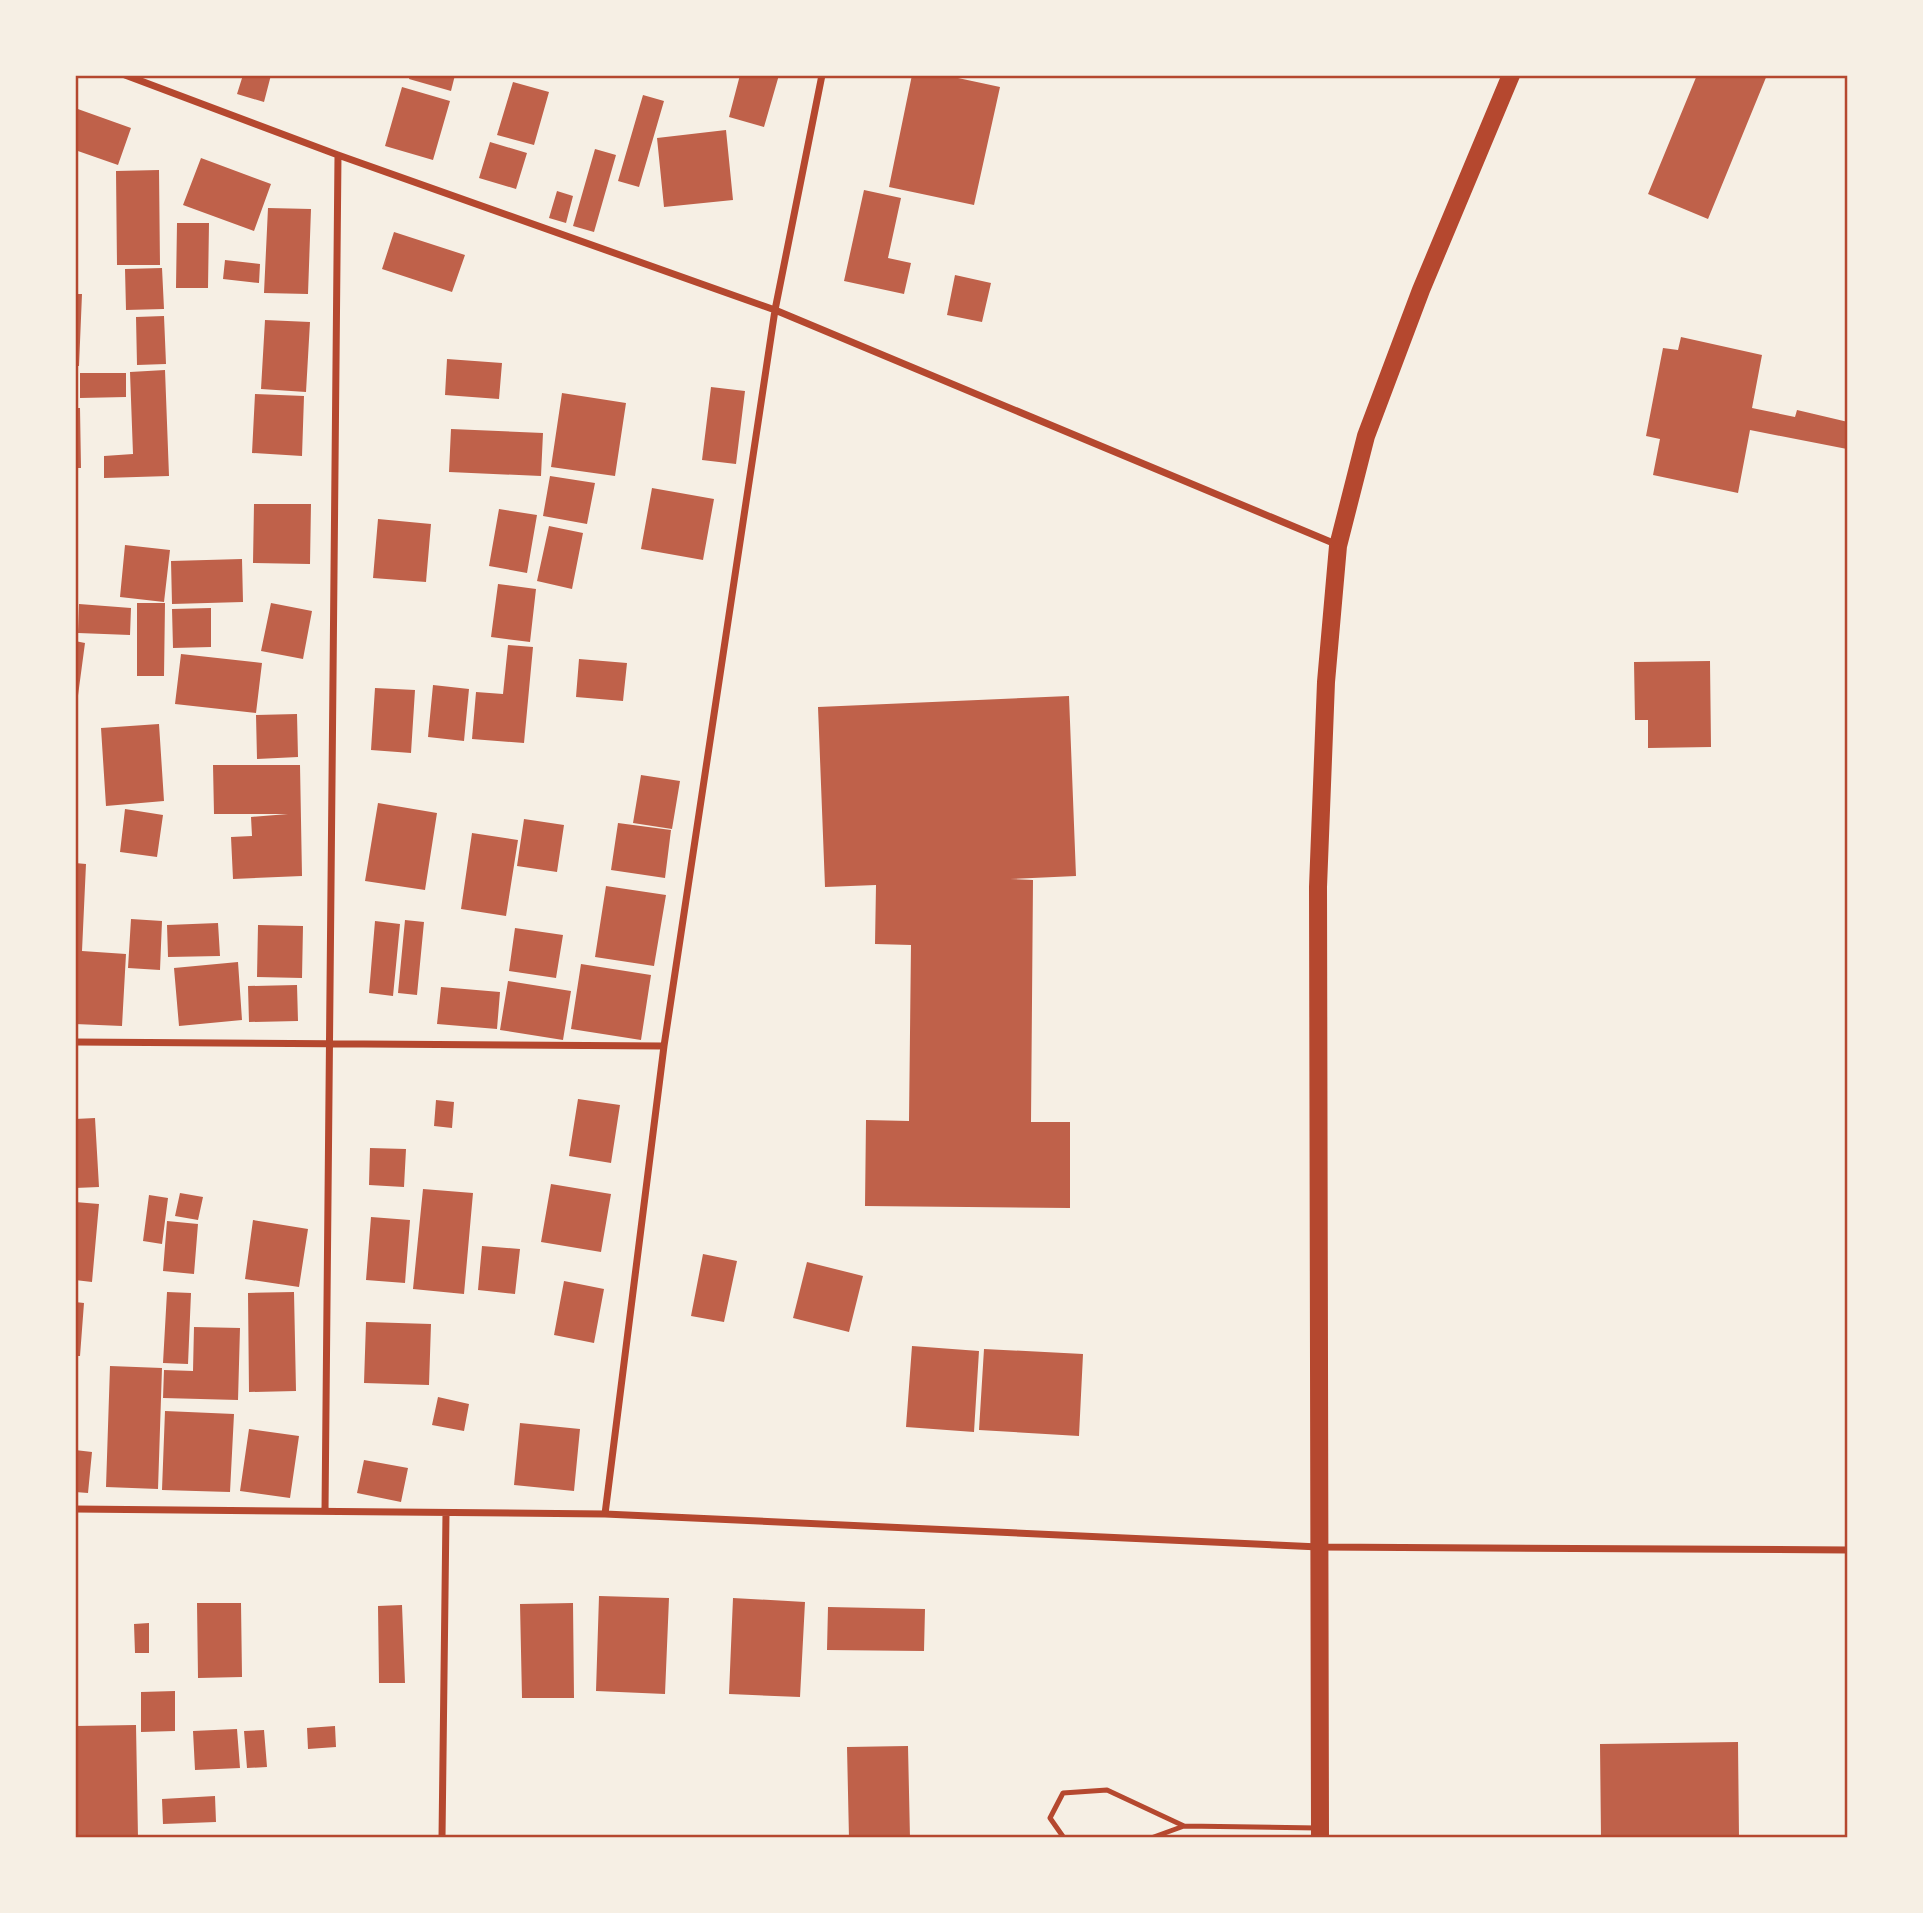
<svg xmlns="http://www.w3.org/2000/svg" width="1923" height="1913" viewBox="0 0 1923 1913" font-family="Jost,sans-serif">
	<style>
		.building { fill: #bf614a }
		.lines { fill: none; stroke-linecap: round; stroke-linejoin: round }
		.service { stroke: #b5482f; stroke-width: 5 }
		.minor { stroke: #b5482f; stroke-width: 7 }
		.primary { stroke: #b5482f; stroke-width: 18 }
		.neatline { fill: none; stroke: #b5482f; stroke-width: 2.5 }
	</style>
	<rect width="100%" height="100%" fill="#f6efe4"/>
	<path class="building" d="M243,75H271L264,102L237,94Z
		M410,75H455L451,91L409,79Z
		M740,75H779L764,127L729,117Z
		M912,75H944L1000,87L974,205L889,187Z
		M1697,75H1767L1708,219L1648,194Z
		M513,82L549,92L534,145L497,135Z
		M402,87L450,101L433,160L385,146Z
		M643,95L664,101L639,187L618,181Z
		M75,108L131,128L118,165L75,150Z
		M726,130L733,200L664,207L657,138Z
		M490,142L527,153L516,189L479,178Z
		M595,149L616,155L594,232L573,226Z
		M201,158L271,184L254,231L183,205Z
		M159,170L160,265H117L116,171Z
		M864,190L901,198L888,258L911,263L904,294L844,281Z
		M557,191L573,196L566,223L549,218Z
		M268,208L311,209L308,294L264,293Z
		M177,223H209L208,288H176Z
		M394,232L465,255L452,292L382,269Z
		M225,260L260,264L259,283L223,279Z
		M162,268L164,309L126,310L125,269Z
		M955,275L991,283L982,322L947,315Z
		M75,294H82L79,366H75Z
		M164,316L166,364L137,365L136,317Z
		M265,320L310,322L306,392L261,389Z
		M1681,337L1762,355L1752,408L1795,417L1797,410L1848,422L1847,449L1750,430L1738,493L1653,475L1660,439L1646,436L1663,348L1678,350Z
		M447,359L502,363L499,399L445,395Z
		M165,370L169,476L104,478V456L133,454L130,372Z
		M80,373H126V397L80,398Z
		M711,387L745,391L736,464L702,460Z
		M562,393L626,403L615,476L551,467Z
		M255,394L304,396L302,456L252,453Z
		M75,408H80L81,468H75Z
		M451,429L543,433L541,476L449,472Z
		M550,476L595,483L587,524L543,516Z
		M652,488L714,499L703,560L641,549Z
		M254,504H311L310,564L253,563Z
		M499,509L537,515L527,573L489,566Z
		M378,519L431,524L426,582L373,578Z
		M549,526L583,533L572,589L537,581Z
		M125,545L170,550L164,602L120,597Z
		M242,559L243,602L172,604L171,561Z
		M498,584L536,589L530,642L491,637Z
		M137,603H165L164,676H137Z
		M271,603L312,611L303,659L261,651Z
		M79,604L131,608L130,635L78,633Z
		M211,608V647L173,648L172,609Z
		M75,641L85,643L77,703H75Z
		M508,645L533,647L524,743L472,739L476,692L503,694Z
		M181,654L262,663L256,713L175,704Z
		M579,659L627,663L623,701L576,697Z
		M1710,661L1711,747L1648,748V720H1635L1634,662Z
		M433,685L469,689L464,741L428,737Z
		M375,688L415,690L411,753L371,750Z
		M1069,696L1076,876L1010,879L1033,880L1031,1122H1070V1208L865,1206L866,1120L909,1121L911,945L875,944L876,885L825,887L818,707Z
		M297,714L298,757L257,759L256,715Z
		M159,724L164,801L106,806L101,728Z
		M213,765H300L302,876L233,879L231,837L252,836L251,817L288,814H214Z
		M641,775L680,781L672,829L633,823Z
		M378,803L437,813L425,890L365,881Z
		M125,809L163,815L157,857L120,852Z
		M524,819L564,825L557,872L517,866Z
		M618,823L671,830L665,878L611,870Z
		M472,833L518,840L506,916L461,909Z
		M75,863L86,864L82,951L126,954L122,1026L75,1024Z
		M606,886L666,895L654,966L595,957Z
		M131,919L162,921L160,970L128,968Z
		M405,920L424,922L417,995L398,993Z
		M375,921L400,924L393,996L369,993Z
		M218,923L220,956L168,957L167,925Z
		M258,925L303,926L302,978L257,977Z
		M515,928L563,935L556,978L509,971Z
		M238,962L242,1020L179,1026L174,968Z
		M581,964L651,975L641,1040L571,1029Z
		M508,981L571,991L563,1040L500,1030Z
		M297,985L298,1021L249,1022L248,986Z
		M441,987L500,992L497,1029L437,1024Z
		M578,1099L620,1105L611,1163L569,1156Z
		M436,1100L454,1102L452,1128L434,1126Z
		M95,1118L99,1187L75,1188V1119Z
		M370,1148L406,1149L404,1187L369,1185Z
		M551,1184L611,1194L601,1252L541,1242Z
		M423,1189L473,1193L464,1294L413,1289Z
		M180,1193L203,1197L198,1220L175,1216Z
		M149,1195L168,1198L162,1244L143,1241Z
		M75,1202L99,1204L92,1282L75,1280Z
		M371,1217L410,1220L405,1283L366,1280Z
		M253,1220L308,1229L299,1287L245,1279Z
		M167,1221L198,1224L194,1274L163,1271Z
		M482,1246L520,1249L515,1294L478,1290Z
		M703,1254L737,1261L724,1322L691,1316Z
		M807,1262L863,1276L849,1332L793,1318Z
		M564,1281L604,1289L594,1343L554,1335Z
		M167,1292L191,1293L188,1364L163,1363Z
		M294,1292L296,1391L249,1392L248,1293Z
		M75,1302L84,1303L80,1356H75Z
		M366,1322L431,1324L429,1385L364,1383Z
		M194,1327L240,1328L238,1400L163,1398L164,1370L193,1371Z
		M912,1346L979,1351L974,1432L906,1427Z
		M984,1349L1083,1354L1079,1436L979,1430Z
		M110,1366L162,1368L158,1489L106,1487Z
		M438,1397L469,1404L464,1431L432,1425Z
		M165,1411L234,1414L230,1492L162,1490Z
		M520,1423L580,1429L574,1491L514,1485Z
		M249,1429L299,1436L290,1498L240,1491Z
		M75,1450L92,1452L88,1493L75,1492Z
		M364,1460L408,1468L401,1502L357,1493Z
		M599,1596L669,1598L665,1694L596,1691Z
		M733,1598L805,1602L800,1697L729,1694Z
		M197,1603H241L242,1677L198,1678Z
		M573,1603L574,1698H522L520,1604Z
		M402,1605L405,1683H379L378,1606Z
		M828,1607L925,1609L924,1651L827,1650Z
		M149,1623V1653H135L134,1624Z
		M175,1691V1731L141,1732V1692Z
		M136,1725L138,1838H77L75,1726Z
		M335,1726L336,1747L308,1749L307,1728Z
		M237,1729L240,1768L195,1770L193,1731Z
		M264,1730L267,1767L247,1768L244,1731Z
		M1738,1742L1739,1838H1601L1600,1744Z
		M908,1746L910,1838H849L847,1747Z
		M215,1796L216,1822L163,1824L162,1799Z"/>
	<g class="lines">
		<path class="service" d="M1064,1838L1050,1818L1063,1793L1107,1790L1184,1826
			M1151,1838L1184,1826L1318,1828"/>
		<path class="minor" d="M125,75L338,155L775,310L1338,545
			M75,1042L664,1046
			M75,1509L605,1514L1319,1547L1848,1550
			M325,1511L338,155
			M605,1514L664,1046L775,310L822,75
			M442,1838L446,1513"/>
		<path class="primary" d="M1320,1838L1318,887L1326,682L1338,546L1366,436L1421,290L1511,75"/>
	</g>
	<rect width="1923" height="1913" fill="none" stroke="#f6efe4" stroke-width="154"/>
	<rect x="77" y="77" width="1769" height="1759" class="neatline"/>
</svg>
